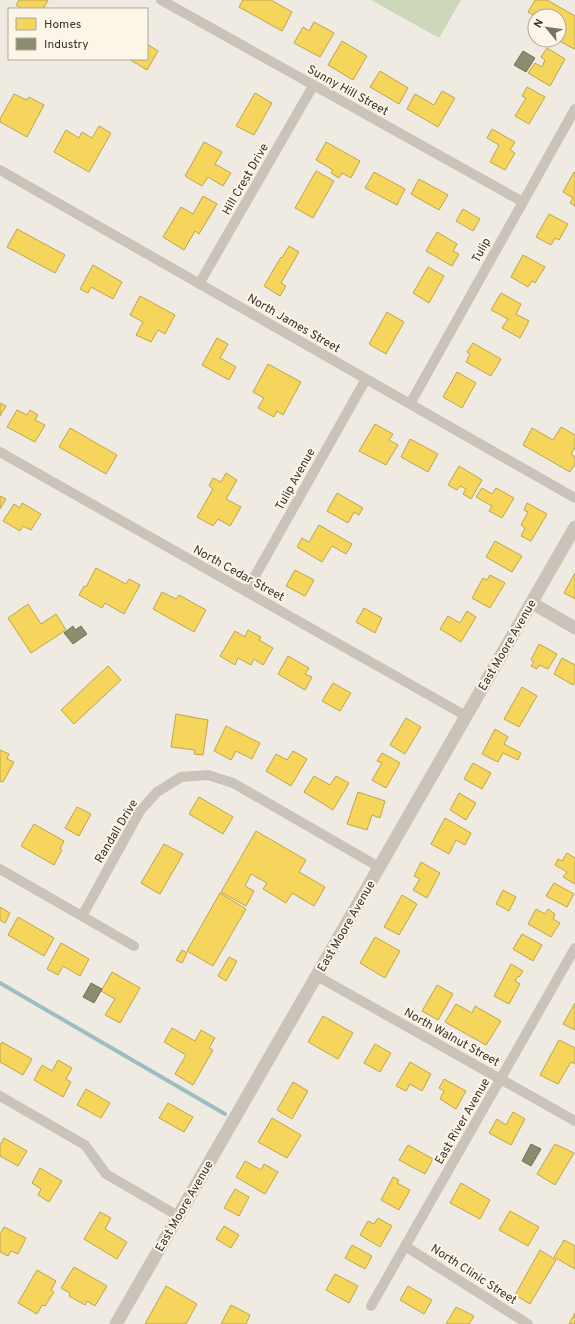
<svg xmlns="http://www.w3.org/2000/svg" width="575" height="1324" viewBox="0 0 575 1324" font-family="Overpass,sans-serif">
	<style>
		.green { fill: #cdd7ba }
		.homes { fill: #f6d55c; stroke: #bea44c }
		.industry { fill: #8c8c6e; stroke: #737059 }
		.lines { fill: none; stroke-linecap: round; stroke-linejoin: round }
		.stream { stroke: #9bbec2; stroke-width: 4 }
		.minor { stroke: #c9c3ba; stroke-width: 10 }
		.tertiary { stroke: #c9c3ba; stroke-width: 13 }
		.labels { text-anchor: middle; stroke-width: 4; stroke-linejoin: round; paint-order: stroke }
		.street-label { font-size: 12px; fill: #3a3028; stroke: #fcf6e9 }
	</style>
	<rect width="100%" height="100%" fill="#efebe2"/>
	<path class="green" d="M371,0H461L439,38Z"/>
	<path class="homes" d="M19,0H48L43,9H22L16,5Z
		M243,0H271L292,12L282,31L239,7Z
		M535,0H547L575,16V47L574,49L558,40H559V16H535L528,12Z
		M314,22L334,33L320,57L294,43L303,27L309,31Z
		M342,41L367,56L353,80L328,65Z
		M147,44L158,51L147,70L129,59H147Z
		M547,48L565,59L550,86L528,73L535,63L542,67L545,60L541,57Z
		M380,71L408,88L399,104L370,87Z
		M527,87L545,97L529,124L515,116L526,98L522,96Z
		M442,91L455,98L438,127L407,109L415,94L434,105Z
		M255,93L272,103L254,135L236,126Z
		M14,94L27,100L29,97L44,105L27,137L0,122V119Z
		M99,126L111,133L89,172L54,152L66,130L79,138L82,132L92,138Z
		M492,129L515,142L510,150L515,153L505,170L490,162L499,145L487,138Z
		M204,142L222,152L215,164L231,173L223,186L208,177L202,186L185,176Z
		M326,142L360,161L351,178L342,173L339,178L331,173L333,170L316,160Z
		M316,171L334,181L313,218L295,208Z
		M374,172L405,189L397,205L365,188Z
		M574,172L575,173V206L570,203L573,198L563,192Z
		M419,179L448,195L439,210L411,194Z
		M203,196L217,204L199,234L195,231L184,250L163,237L181,207L193,214Z
		M463,209L480,219L473,231L456,221Z
		M549,214L568,224L559,240L555,238L551,245L536,237Z
		M17,229L65,255L55,273L7,247Z
		M437,232L457,244L453,251L459,254L452,266L426,251Z
		M289,246L299,252L281,283L286,286L280,296L264,286L281,257L282,258Z
		M523,255L545,267L535,283L532,281L528,287L511,277Z
		M93,265L122,282L113,299L91,287L88,293L80,289Z
		M428,267L444,276L429,303L413,293Z
		M501,293L521,304L516,314L529,321L520,338L502,328L508,319L491,310Z
		M140,296L175,315L165,334L158,330L151,342L136,335L143,322L130,315Z
		M387,312L404,322L386,354L369,344Z
		M217,338L228,344L220,358L236,367L229,380L202,365Z
		M473,343L501,359L491,376L466,362L470,354L467,352Z
		M268,364L301,382L283,415L277,411L274,417L258,408L264,398L253,392Z
		M457,372L476,383L462,408L443,397Z
		M0,403L6,406L0,416Z
		M17,410L27,415L30,410L38,415L35,420L45,425L35,442L7,427Z
		M375,424L393,434L389,440L398,445L386,465L359,451Z
		M561,427L575,435V447L571,454L575,457V464L570,472L523,445L532,428L553,440Z
		M70,428L117,455L106,474L59,447Z
		M410,439L438,454L428,472L401,457Z
		M459,466L482,480L471,499L463,494L466,489L460,486L457,490L448,485Z
		M226,473L237,480L226,499L241,507L230,526L218,519L213,526L197,517L213,489L209,486L213,478L221,482Z
		M482,488L492,494L496,488L514,498L502,518L489,511L492,506L476,497Z
		M337,493L363,508L359,515L354,512L348,523L327,511Z
		M0,496L6,499L0,509Z
		M22,503L41,514L31,530L23,526L20,531L3,521L14,504L20,508Z
		M527,503L547,514L531,541L521,536L525,528L521,525L528,512L524,510Z
		M319,525L352,544L346,554L332,546L322,562L297,547L302,538L309,542Z
		M495,541L522,556L512,572L486,557Z
		M96,568L126,584L129,579L140,585L124,614L105,603L102,608L79,595L84,586L86,587Z
		M295,570L314,580L305,596L286,586Z
		M575,573V599L564,593Z
		M490,575L505,583L490,608L472,598L483,578L487,580Z
		M162,592L176,599L179,595L206,610L194,632L153,609Z
		M28,604L41,624L56,614L66,630L31,653L8,618Z
		M364,608L382,618L375,633L356,622Z
		M467,611L476,617L461,642L440,629L448,616L460,623Z
		M248,630L261,637L259,640L273,648L263,665L254,659L251,665L238,658L235,665L220,656L235,631L245,637Z
		M539,644L557,654L548,669L539,665L537,669L531,666L534,662L531,660Z
		M288,656L309,668L305,674L312,677L305,690L278,674Z
		M562,658L575,665V682L573,685L554,674Z
		M108,666L121,680L74,724L61,710Z
		M333,683L351,693L340,711L322,701Z
		M522,687L537,696L519,727L504,719Z
		M176,714L208,720L203,755L194,754L195,750L171,747Z
		M406,718L421,727L405,754L390,745Z
		M226,726L260,743L252,759L236,751L231,760L214,751Z
		M495,729L508,737L504,744L521,753L518,760L503,753L498,762L482,754Z
		M0,750L9,754L7,759L14,762L3,782L0,781Z
		M293,751L307,759L291,786L266,771L276,754L287,760Z
		M382,753L400,763L386,788L372,780L382,763L377,761Z
		M473,763L491,773L482,789L464,779Z
		M314,776L330,785L336,776L349,783L333,810L304,792Z
		M358,792L385,801L380,818L372,815L367,830L347,824Z
		M459,793L476,803L466,820L450,810Z
		M199,797L233,817L223,834L189,814Z
		M77,807L91,814L79,836L65,828Z
		M445,818L471,833L465,845L456,840L449,854L431,844Z
		M34,824L64,841L60,849L62,850L54,865L21,846Z
		M256,831L306,860L299,872L325,887L314,906L292,893L286,903L263,889L267,883L251,874L245,886L254,891L246,906L221,892Z
		M164,844L183,854L160,894L141,883Z
		M567,853L575,858V884L563,877L567,872L555,865L558,859L562,861Z
		M421,862L440,873L427,898L413,890L420,879L414,876Z
		M554,883L574,894L567,907L546,896Z
		M503,890L516,897L509,911L496,904Z
		M220,893L246,909L213,966L187,951Z
		M402,895L417,904L399,935L384,927Z
		M0,907L10,913L5,923L0,920Z
		M536,909L545,914L548,909L555,914L553,919L560,923L551,937L528,924Z
		M18,917L54,938L44,956L8,935Z
		M522,934L542,945L533,961L513,949Z
		M375,937L400,951L385,978L360,963Z
		M61,943L89,959L80,976L63,966L58,975L47,969Z
		M182,950L187,953L182,963L176,960Z
		M229,957L237,961L226,981L218,976Z
		M511,964L523,971L519,977L518,976L515,981L520,984L509,1004L494,996Z
		M112,972L140,988L120,1023L105,1015L115,999L101,991Z
		M437,985L453,994L438,1020L422,1011Z
		M575,1003V1030L563,1024Z
		M456,1004L472,1013L475,1006L501,1021L486,1045L445,1022Z
		M323,1016L353,1033L338,1059L308,1042Z
		M172,1028L195,1041L201,1030L215,1038L209,1048L213,1050L193,1085L175,1074L186,1055L164,1042Z
		M559,1040L575,1048V1064L571,1062L558,1084L540,1075Z
		M2,1042L32,1059L23,1075L0,1062V1045Z
		M375,1044L391,1053L380,1072L364,1063Z
		M58,1060L72,1068L66,1079L71,1082L63,1097L34,1080L42,1065L52,1071Z
		M410,1062L431,1074L422,1091L410,1084L406,1091L396,1086Z
		M444,1079L466,1091L456,1109L440,1099L444,1091L439,1088Z
		M293,1082L308,1091L292,1119L277,1110Z
		M86,1089L110,1103L101,1118L77,1105Z
		M168,1103L193,1117L184,1132L159,1118Z
		M513,1112L525,1119L511,1145L489,1133L497,1119L506,1125Z
		M272,1118L301,1135L287,1158L258,1142Z
		M4,1138L27,1151L18,1166L0,1156V1145Z
		M555,1144L574,1153L555,1185L537,1174Z
		M408,1145L433,1159L425,1174L399,1160Z
		M245,1161L261,1170L264,1164L278,1172L265,1194L236,1177Z
		M40,1168L62,1181L49,1202L38,1195L41,1189L32,1183Z
		M393,1177L399,1180L397,1183L410,1190L399,1210L381,1200Z
		M461,1183L490,1200L480,1219L450,1203Z
		M235,1189L249,1197L239,1216L224,1208Z
		M510,1211L539,1227L528,1246L499,1230Z
		M100,1212L111,1218L105,1229L127,1242L117,1259L84,1239Z
		M378,1218L392,1226L380,1247L360,1235L368,1221L374,1224Z
		M224,1226L239,1235L231,1248L216,1239Z
		M4,1227L26,1238L18,1254L11,1251L8,1256L0,1252V1234Z
		M564,1240L575,1246V1269L554,1257Z
		M352,1245L372,1256L365,1269L345,1258Z
		M540,1250L556,1260L530,1304L515,1295Z
		M74,1267L107,1286L95,1306L87,1301L85,1305L69,1296L70,1293L61,1288Z
		M37,1270L56,1281L51,1290L54,1292L45,1306L42,1305L37,1314L18,1303Z
		M335,1274L358,1286L349,1303L326,1290Z
		M166,1286L197,1304L186,1324H145Z
		M408,1286L432,1300L424,1314L400,1300Z
		M231,1305L250,1315L246,1324H221Z
		M456,1307L474,1316L469,1324H446Z
		M575,1313V1324H569Z"/>
	<path class="industry" d="M523,51L535,58L526,72L514,65Z
		M73,626L75,630L81,626L87,634L73,644L64,633Z
		M91,983L102,989L94,1003L83,997Z
		M531,1144L541,1149L531,1166L522,1161Z"/>
	<g class="lines">
		<path class="stream" d="M0,983L225,1114"/>
		<path class="minor" d="M161,0L523,202
			M0,170L575,498
			M199,284L313,86
			M410,404L575,109
			M0,452L466,716
			M246,592L366,379
			M0,869L134,946
			M82,916L140,811L157,792L181,777L208,775L233,783L379,867
			M317,976L575,1121
			M0,1096L85,1145L106,1174L178,1216
			M405,1246L528,1324
			M371,1306L575,948"/>
		<path class="tertiary" d="M532,603L575,628
			M116,1324L575,527"/>
	</g>
	<g class="labels">
		<g class="street-label">
			<text transform="translate(348 90) rotate(29)" y="4">Sunny Hill Street</text>
			<text transform="translate(245 179) rotate(-60)" y="4">Hill Crest Drive</text>
			<text transform="translate(481 250) rotate(-61)" y="4">Tulip</text>
			<text transform="translate(294 323) rotate(30)" y="4">North James Street</text>
			<text transform="translate(295 479) rotate(-61)" y="4">Tulip Avenue</text>
			<text transform="translate(239 573) rotate(29)" y="4">North Cedar Street</text>
			<text transform="translate(507 645) rotate(-60)" y="4">East Moore Avenue</text>
			<text transform="translate(116 831) rotate(-59)" y="4">Randall Drive</text>
			<text transform="translate(346 926) rotate(-60)" y="4">East Moore Avenue</text>
			<text transform="translate(452 1037) rotate(29)" y="4">North Walnut Street</text>
			<text transform="translate(462 1121) rotate(-60)" y="4">East River Avenue</text>
			<text transform="translate(184 1206) rotate(-60)" y="4">East Moore Avenue</text>
			<text transform="translate(474 1274) rotate(33)" y="4">North Clinic Street</text>
		</g>
	</g>
	<rect x="8" y="8" width="140" height="52" fill="#fcf6e9" stroke="#aea79c"/>
	<rect x="16" y="18" width="20" height="12" fill="#f6d55c" stroke="#aea79c"/>
	<text x="44" y="28" font-size="12" fill="#3a3028">Homes</text>
	<rect x="16" y="38" width="20" height="12" fill="#8c8c6e" stroke="#aea79c"/>
	<text x="44" y="48" font-size="12" fill="#3a3028">Industry</text>
	<g transform="translate(547 28) rotate(299)"><circle r="19" fill="#fcf6e9" stroke="#aea79c"/>
	<path d="M0-3L7 15L0 10L-7 15Z" fill="#797169"/>
	<text y="-6" font-size="11" font-weight="bold" text-anchor="middle" fill="#3a3028">N</text>
	</g>
</svg>
